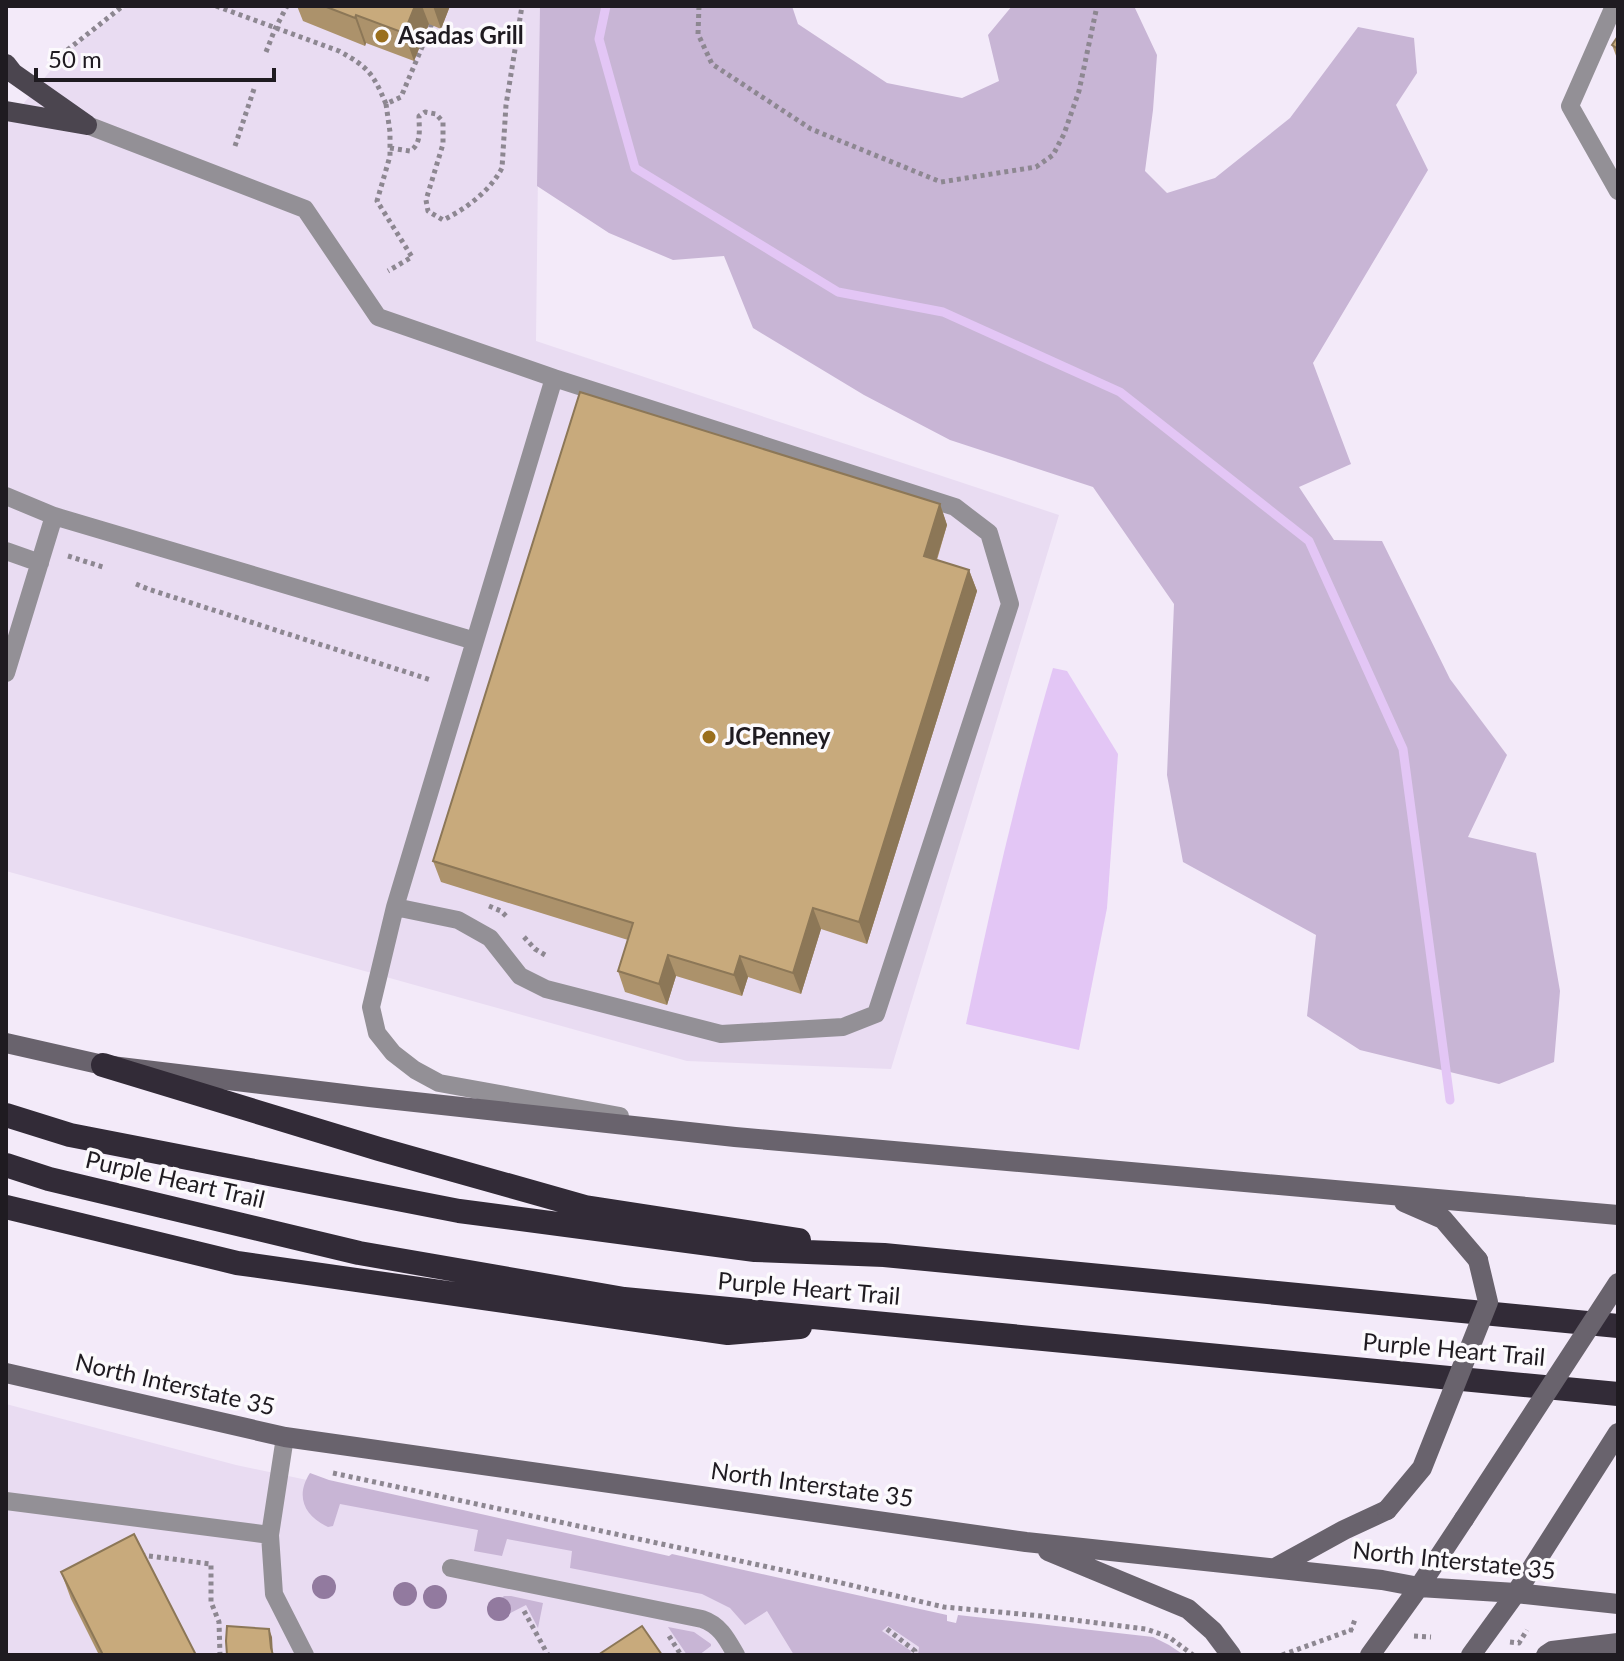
<svg xmlns="http://www.w3.org/2000/svg" width="1624" height="1661" viewBox="0 0 1624 1661" font-family="Lato,sans-serif">
	<style>
		.built { fill: #e9dcf2 }
		.green { fill: #c8b5d5 }
		.water { fill: #e3c6f5 }
		.lines { fill: none; stroke-linecap: round; stroke-linejoin: round }
		.stream { stroke: #e3c6f5; stroke-width: 9 }
		.path { stroke: #8d8791; stroke-width: 5; stroke-dasharray: 4 4; stroke-linecap: butt }
		.service { stroke: #939096; stroke-width: 18 }
		.secondary { stroke: #69636d; stroke-width: 20 }
		.primary { stroke: #4b454f; stroke-width: 20 }
		.motorway { stroke: #322b37; stroke-width: 24 }
		.secondary-bridge { stroke: #69636d; stroke-width: 20 }
		.tree { fill: #927a9f }
		.wall { fill: #ac926b }
		.shaded-wall { fill: #8c7757 }
		.building { fill: #c8aa7c; stroke: #8c7757; stroke-width: 2 }
		.poi-dot { fill: #9a6f1d; stroke: #fcfafd; stroke-width: 3 }
		.labels { text-anchor: middle; stroke-width: 7; stroke-linejoin: round; paint-order: stroke }
		.poi-label { font-size: 24px; font-weight: bold; fill: #1f1b21; stroke: #fcfafd; text-anchor: start }
		.street-label { font-size: 24px; fill: #1f1b21; stroke: #fcfafd }
	</style>
	<rect width="100%" height="100%" fill="#f3eaf9"/>
	<path class="built" d="M127,6H540L536,341L1059,515L891,1069L687,1061L6,871V125L64,54Z
		M6,1404L236,1465L529,1527L897,1623L928,1655H6Z"/>
	<path class="green" d="M540,6H792L798,24L887,83L962,98L999,81L988,35L1012,6H1134L1157,55L1153,110L1145,171L1167,193L1215,178L1290,118L1358,27L1414,38L1417,73L1396,105L1428,170L1313,363L1351,464L1299,487L1334,540L1382,541L1450,679L1507,755L1468,837L1536,853L1560,991L1554,1062L1499,1084L1360,1050L1307,1016L1316,935L1183,862L1167,775L1174,604L1093,487L950,440L864,395L753,328L724,256L673,260L609,233L537,186Z
		M310,1473L329,1480L669,1556L672,1554L947,1615V1621L956,1623L958,1615L1153,1637L1169,1645L1184,1655H918L919,1647L888,1626L882,1631L911,1651L910,1655H794L767,1611L745,1625L730,1608L702,1594L570,1568L572,1551L507,1539L502,1556L474,1551L478,1530L340,1504L333,1526L328,1527C304,1516 295,1496 310,1473Z
		M504,1596H511L543,1603L538,1628L526,1605L501,1618H498L494,1615L496,1603Z
		M668,1627L694,1632L711,1644V1646L699,1655H687Z"/>
	<path class="water" d="M1053,668L1067,671L1118,754L1107,908L1079,1050L966,1024C991,904 1018,785 1053,668Z"/>
	<g class="lines">
		<path class="stream" d="M606,6L599,39L635,168L838,292L943,312L1120,392L1309,541L1403,749L1450,1100"/>
		<path class="path" d="M216,6L339,51C368,67 373,73 386,104L401,97L433,21
			M699,6L698,34L712,64L811,129L941,182L1036,167L1053,155L1064,134L1079,91L1097,6
			M266,52L275,29L287,6
			M61,55L123,6
			M386,104L390,132V156L377,201L412,257L388,271
			M235,146L254,89
			M390,148L410,151C422,144 419,129 419,116L425,112L436,114L443,122V144L426,200L428,211L443,220C466,209 490,191 502,168L506,105L522,6
			M68,556L103,567
			M136,584L148,589L431,680
			M489,906L501,911L507,917
			M524,937L535,949L545,955
			M333,1473L833,1581L944,1607L1042,1616L1146,1629L1169,1637L1193,1655
			M141,1555L211,1564V1602L219,1622L220,1655
			M524,1611L548,1655
			M887,1629L915,1651V1655
			M1353,1630H1351L1356,1617
			M669,1636L681,1655
			M1414,1636L1431,1637
			M1510,1642L1519,1643L1527,1630
			M1282,1655L1351,1630"/>
		<path class="service" d="M1614,6L1570,106L1618,191
			M87,125L305,209L378,317L554,378L395,907L371,1007L377,1033L393,1053L415,1070L439,1083L620,1116
			M6,496L54,516L475,641
			M6,551L40,563
			M6,673L54,516
			M395,907L458,920L490,938L520,976L546,989L721,1034L843,1027L876,1014L1010,604L989,533L955,507L554,378
			M285,1437L270,1535L274,1594L305,1655
			M6,1501L270,1535
			M451,1568L702,1619C720,1625 727,1639 736,1655"/>
		<path class="secondary" d="M6,1043L103,1065L369,1097L735,1137L1618,1215
			M1404,1202L1443,1219L1478,1260
			M6,1373L285,1437L1026,1542L1382,1580L1419,1587L1516,1593L1618,1604
			M1048,1551L1188,1609L1213,1631L1231,1655
			M1275,1568L1344,1530L1387,1510
			M1370,1655L1419,1587L1464,1519
			M1471,1655L1516,1593L1618,1433
			M1546,1655L1552,1651L1618,1643"/>
		<path class="primary" d="M6,64L13,73L87,125L6,111"/>
		<path class="motorway" d="M103,1065L379,1149L585,1207L799,1240
			M6,1115L70,1135L459,1211L755,1250L884,1255L1618,1326
			M6,1165L49,1179L359,1253L624,1299L1618,1394
			M6,1207L237,1263L728,1333L800,1327"/>
		<path class="secondary-bridge" d="M1387,1510L1422,1468L1488,1302L1478,1260
			M1464,1519L1618,1283"/>
	</g>
	<g class="tree">
		<circle cx="324" cy="1587" r="12"/>
		<circle cx="405" cy="1594" r="12"/>
		<circle cx="435" cy="1597" r="12"/>
		<circle cx="499" cy="1609" r="12"/>
	</g>
	<path class="wall" d="M297,6H450L441,29L429,24L414,61L366,43L365,46L303,21Z
		M1618,36V61L1612,45Z
		M940,504L947,525L937,560L969,570L977,591L867,944L821,929L801,994L748,977L742,996L676,976L667,1005L625,992L618,971L628,940L441,882L433,861Z
		M61,1572L196,1655H99L71,1599Z"/>
	<path class="shaded-wall" d="M415,6H422L429,24L414,61L404,33Z
		M433,6H450L441,29Z
		M356,15L366,43L365,46L355,18Z
		M940,504L947,525L931,577L924,556Z
		M969,570L977,591L867,944L859,922Z
		M813,908L821,929L801,994L793,973Z
		M668,955L676,976L667,1005L659,984Z
		M740,956L748,977L742,996L734,975Z
		M269,1629L272,1637L273,1655L271,1648Z"/>
	<path class="building" d="M324,6H415L404,33L356,15L355,18Z
		M1618,36V49L1612,45Z
		M580,392L940,504L924,556L969,570L859,922L813,908L793,973L740,956L734,975L668,955L659,984L618,971L633,923L433,861Z
		M134,1534L196,1655H103L61,1572Z
		M227,1626L269,1629L271,1648L273,1655H227L226,1641Z
		M642,1626L662,1655H598Z"/>
	<g class="poi-dot">
		<circle cx="382" cy="36" r="8"/>
		<circle cx="709" cy="737" r="8"/>
	</g>
	<g class="labels">
		<g class="poi-label">
			<text x="398" y="44">Asadas Grill</text>
			<text x="725" y="745">JCPenney</text>
		</g>
		<g class="street-label">
			<text transform="translate(175 1180) rotate(13)" y="8">Purple Heart Trail</text>
			<text transform="translate(809 1289) rotate(5)" y="8">Purple Heart Trail</text>
			<text transform="translate(1454 1350) rotate(5)" y="8">Purple Heart Trail</text>
			<text transform="translate(175 1385) rotate(13)" y="8">North Interstate 35</text>
			<text transform="translate(812 1485) rotate(8)" y="8">North Interstate 35</text>
			<text transform="translate(1454 1561) rotate(6)" y="8">North Interstate 35</text>
		</g>
	</g>
	<rect width="1624" height="1661" fill="none" stroke="#1f1b21" stroke-width="16"/>
	<path d="M36 68v12h238v-12" fill="none" stroke="#1f1b21" stroke-width="4"/>
	<text x="48" y="68" font-size="24" fill="#1f1b21" stroke="#fcfafd" stroke-width="6" paint-order="stroke">50 m</text>
</svg>
